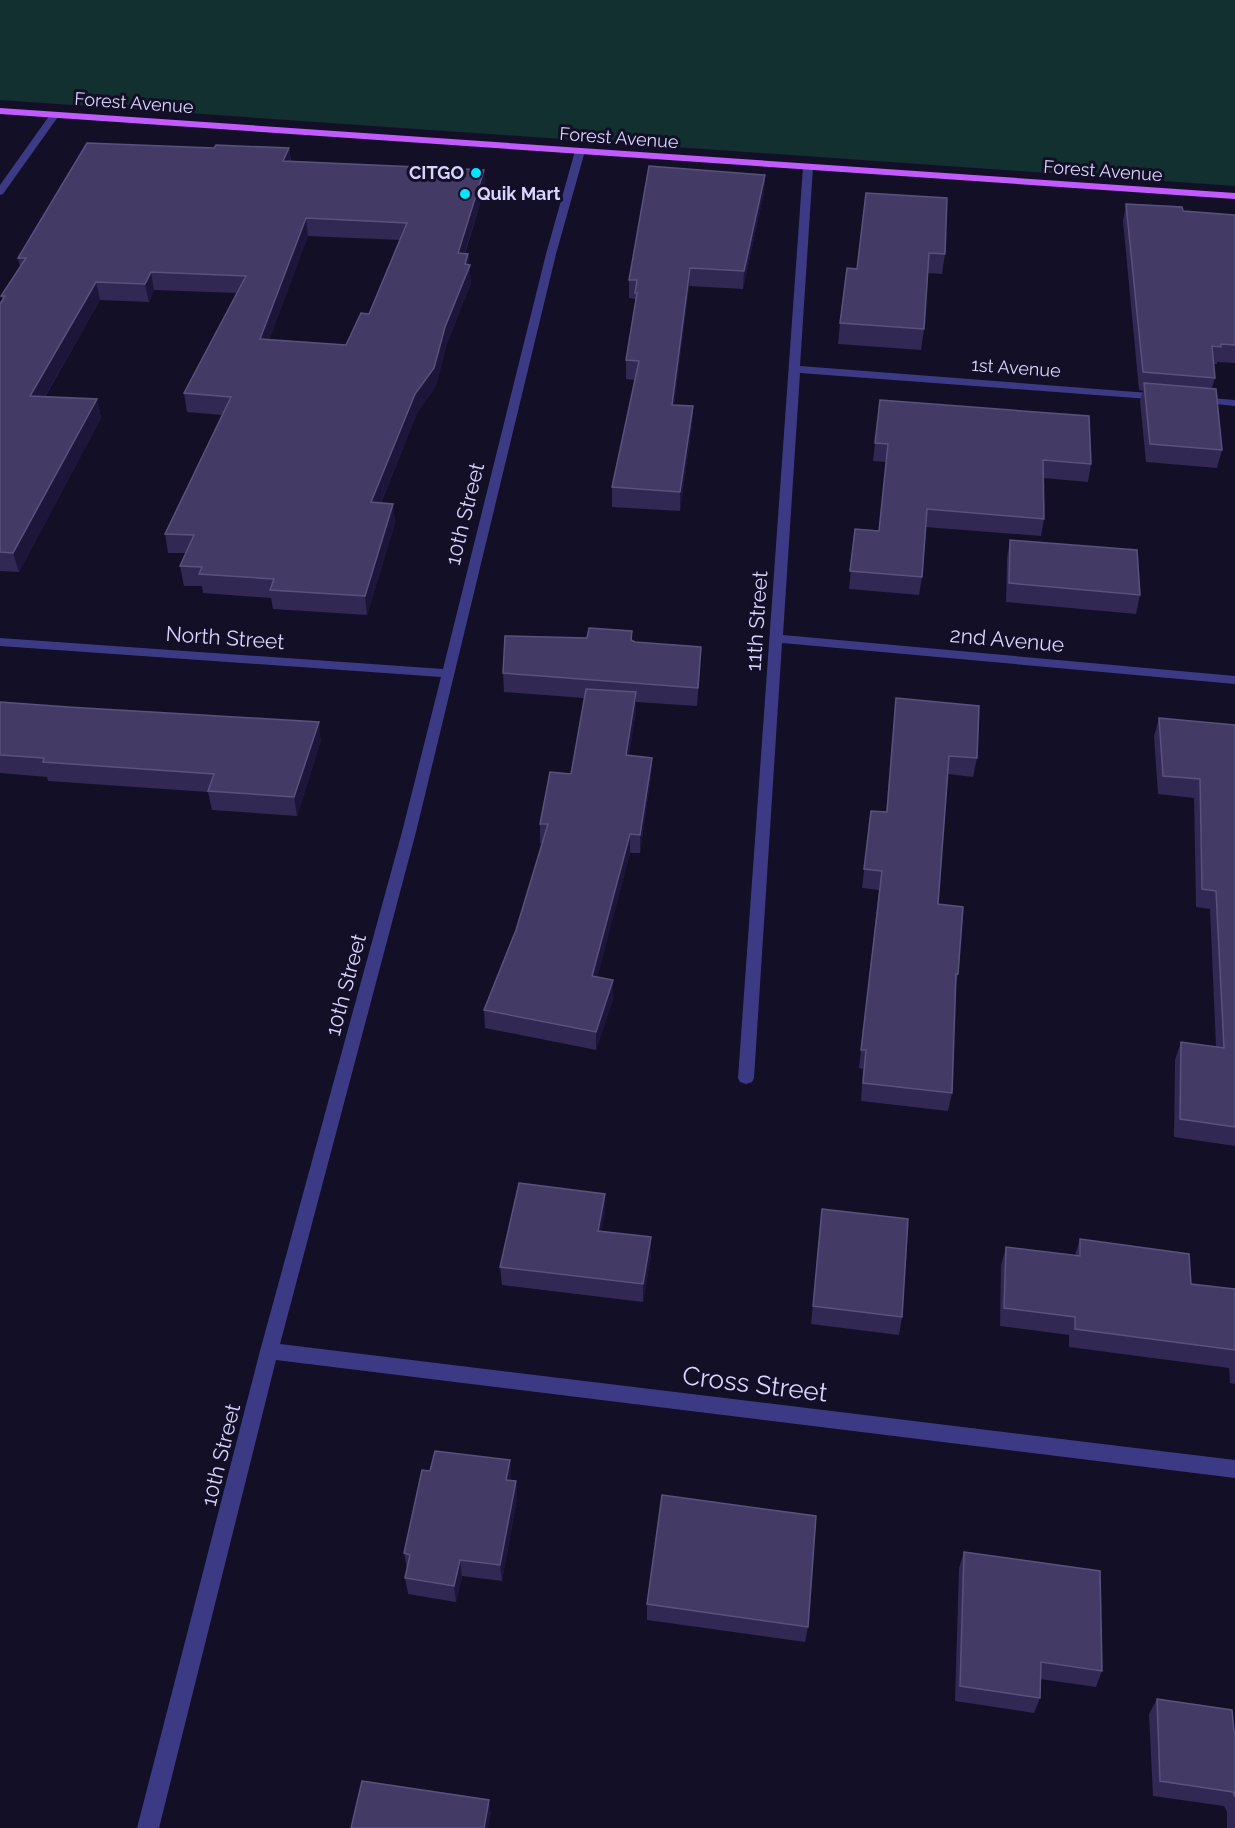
<svg xmlns="http://www.w3.org/2000/svg" width="1235" height="1828" viewBox="0 0 1235 1828" font-family="Raleway,sans-serif">
	<style>
		.green { fill: #12302f }
		.lines { fill: none; stroke-linecap: round; stroke-linejoin: round }
		.minor { fill: #3d3a85; fill-rule: evenodd }
		.major { fill: #c25bff; fill-rule: evenodd }
		.wall { fill: #312854; fill-rule: evenodd }
		.shaded-wall { fill: #1d163a }
		.building { fill: #433a66; stroke: #5a527e; stroke-width: 1.5; fill-rule: evenodd }
		.poi-dot { fill: #00e5ff; stroke: #130f26; stroke-width: 2 }
		.labels { text-anchor: middle; stroke-width: 6; stroke-linejoin: round; paint-order: stroke }
		.far-street-label { font-size: 18px; fill: #d9d4ff; stroke: #130f26 }
		.far-poi-label { font-size: 18px; font-weight: bold; fill: #d9d4ff; stroke: #130f26; text-anchor: end }
		.street-label { font-size: 21px; fill: #d9d4ff; stroke: #130f26 }
		.near-street-label { font-size: 26px; fill: #d9d4ff; stroke: #130f26 }
	</style>
	<rect width="100%" height="100%" fill="#130f26"/>
	<path class="green" d="M0,0H1235V186L0,100Z"/>
	<g class="lines">
		<path class="minor" d="M52,112L60,114L3,194L0,195V185Z
			M580,148L585,151L556,254L416,832L280,1344L1235,1460V1478L276,1360L159,1828H137L260,1351L402,832L441,677L0,646V638L443,669L546,254L575,151Z
			M808,164L813,167L800,366L1162,394L1168,397L1162,400L800,373L783,635L1235,676V684L782,643L754,1078L752,1082L746,1084L740,1082L738,1078L803,167Z
			M1198,397L1235,400V406L1194,402L1192,400Z"/>
		<path class="major" d="M0,108L1235,193V199L0,114Z"/>
	</g>
	<path class="wall" d="M214,148H289L291,161L484,170L485,187L465,254H468L471,283L446,346L436,386L417,413L381,503L393,504L395,523L367,615L273,609L271,598L203,593L202,586H184L180,566L186,553H168L165,534L222,415L187,412L184,393L237,293L154,290L149,302L100,300L45,397L97,399L101,418L19,572L0,571V304L3,300L1,296L20,267L18,258ZM308,236L400,240L369,314L346,345L269,340Z
		M765,175L764,192L743,289L689,286L674,405L693,406L692,425L680,511L612,507V487L635,380L626,379V360L635,309V299L629,298V280Z
		M866,193L945,254L942,274L928,273L924,329L921,350L838,344L840,323L857,269Z
		M1126,204L1183,211L1235,215V363L1217,362V364H1214L1215,378L1212,388L1222,450L1217,468L1146,462L1140,401L1143,391L1139,390L1123,221Z
		M880,400L1091,464L1088,482L1043,478L1044,519L1041,536L925,527L922,577L919,595L849,589L855,529L879,531L886,462L873,461Z
		M1010,540L1140,595L1136,614L1006,602L1007,558Z
		M632,631V641L700,666L697,706L636,702V711L629,755L652,758L651,776L640,853H630L597,977L613,980V999L596,1050L485,1028L484,1010L516,930L543,843H540V824L571,774L584,698L504,692L503,673L587,638Z
		M896,698L977,758L973,777L948,774L938,904L958,974L955,990L952,1093L948,1111L861,1101L863,1069L859,1068L879,890L862,888L871,811L886,812Z
		M0,702L321,740L297,816L212,810L208,792L48,781L47,777L0,773Z
		M1159,718L1235,725V1146L1174,1137L1175,1060L1181,1042L1216,1047L1210,909L1196,907L1194,798L1158,794L1154,736Z
		M822,1209L902,1317L899,1335L811,1324Z
		M605,1212L601,1231L651,1237V1255L643,1302L502,1285L500,1267Z
		M1080,1239L1191,1284L1235,1289V1384L1230,1383L1229,1368L1069,1347V1335L1000,1326L1001,1265L1006,1247L1075,1255Z
		M510,1460L511,1477L510,1481H516L517,1498L502,1581L462,1576L456,1602L408,1594L405,1578L407,1569L404,1553L430,1471Z
		M964,1552L1102,1671L1096,1687L1040,1679V1698L1034,1713L955,1701L959,1568Z
		M647,1604L808,1627L805,1642L647,1620Z
		M1157,1699L1235,1731V1828H1227V1812L1224,1806L1153,1796L1149,1714Z"/>
	<path class="shaded-wall" d="M289,148L291,165L283,161Z
		M484,170L485,187L459,271L458,253Z
		M765,175L764,192L743,289L744,271Z
		M306,218L308,236L263,358L260,339Z
		M468,254L471,283L446,346L436,386L417,413L373,522L371,502L415,394L445,327Z
		M690,268L689,286L672,424V405Z
		M151,272L154,290L149,302L145,284Z
		M96,282L100,300L34,415L30,396Z
		M97,399L101,418L19,572L13,553Z
		M693,406L692,425L680,511V492Z
		M393,504L395,523L367,615L365,596Z
		M636,692V711L626,774V755Z
		M319,722L321,740L297,816L294,797Z
		M652,758L651,776L640,853V835Z
		M630,834V853L593,995L592,976Z
		M613,980V999L596,1050V1032Z
		M605,1194V1212L598,1249V1231Z
		M651,1237V1255L643,1302V1284Z
		M510,1460L511,1477L507,1497L506,1480Z
		M516,1481L517,1498L502,1581L500,1565Z
		M460,1560L462,1576L456,1602L454,1586Z
		M489,1800L491,1814L488,1828H484Z"/>
	<path class="building" d="M87,143L214,148L216,145L289,148L283,161L484,170L458,253L468,254L465,264L470,265L445,327L434,368L415,394L371,502L393,504L365,596L270,590L274,579L199,574L202,567L180,566L194,535L165,534L231,397L184,393L246,276L151,272L145,284L96,282L30,396L97,399L13,553L0,552V304L5,296H1L26,258H18ZM306,218L407,223L369,314L361,313L346,345L260,339Z
		M649,166L765,175L744,271L690,268L672,405L693,406L680,492L612,487L639,361L626,360L637,293H635L637,280H629Z
		M866,193L947,198L945,254L929,253L924,329L840,323L847,268L857,269Z
		M1126,204L1182,207L1183,211L1235,215V345L1221,344V347L1212,346L1215,378L1143,372Z
		M1144,383L1216,389L1222,450L1150,444Z
		M880,400L1089,416L1091,464L1043,460L1044,519L927,509L922,577L850,571L855,529L879,531L888,444L875,443Z
		M1010,540L1137,550L1140,595L1009,583Z
		M589,628L632,631L631,640L635,642L701,647L698,688L503,673L505,636L587,638Z
		M586,689L636,692L626,755L652,758L640,835L630,834L592,976L613,980L596,1032L484,1010L516,930L548,824H540L550,772L571,774Z
		M896,698L979,706L977,758L949,756L938,904L963,907L958,974H956L952,1093L863,1083L866,1050H861L882,871L864,869L871,811L887,812Z
		M0,702L68,707L319,722L294,797L208,791L214,774L43,762L44,758L0,755Z
		M1159,718L1235,725V1127L1180,1119L1181,1042L1224,1048L1216,891L1202,889L1200,779L1163,776Z
		M519,1183L605,1194L598,1231L651,1237L643,1284L500,1267Z
		M822,1209L908,1219L902,1317L813,1306Z
		M1080,1239L1189,1254L1191,1284L1235,1289V1350L1075,1329V1317L1004,1308L1006,1247L1080,1256Z
		M435,1451L510,1460L506,1480L516,1481L500,1565L460,1560L454,1586L405,1578L410,1555L404,1553L422,1470L430,1471Z
		M662,1495L816,1516L808,1627L647,1604Z
		M964,1552L1100,1571L1102,1671L1041,1662L1040,1698L960,1686Z
		M1157,1699L1232,1710L1234,1731H1235V1797L1233,1792L1160,1781Z
		M362,1781L489,1800L484,1828H351Z"/>
	<g class="poi-dot">
		<circle cx="476" cy="173" r="6"/>
		<circle cx="465" cy="194" r="6"/>
	</g>
	<g class="labels">
		<g class="far-street-label">
			<text transform="translate(134 103) rotate(4)" y="6">Forest Avenue</text>
			<text transform="translate(619 138) rotate(4)" y="6">Forest Avenue</text>
			<text transform="translate(1103 171) rotate(4)" y="6">Forest Avenue</text>
			<text transform="translate(1016 368) rotate(4)" y="6">1st Avenue</text>
		</g>
		<g class="far-poi-label">
			<text x="464" y="179">CITGO</text>
			<text x="477" y="200" text-anchor="start">Quik Mart</text>
		</g>
		<g class="street-label">
			<text transform="translate(465 514) rotate(-76)" y="7">10th Street</text>
			<text transform="translate(757 621) rotate(-86)" y="7">11th Street</text>
			<text transform="translate(225 638) rotate(4)" y="7">North Street</text>
			<text transform="translate(1007 640) rotate(5)" y="7">2nd Avenue</text>
			<text transform="translate(346 985) rotate(-75)" y="7">10th Street</text>
			<text transform="translate(221 1455) rotate(-76)" y="7">10th Street</text>
		</g>
		<g class="near-street-label">
			<text transform="translate(755 1384) rotate(7)" y="9">Cross Street</text>
		</g>
	</g>
</svg>
